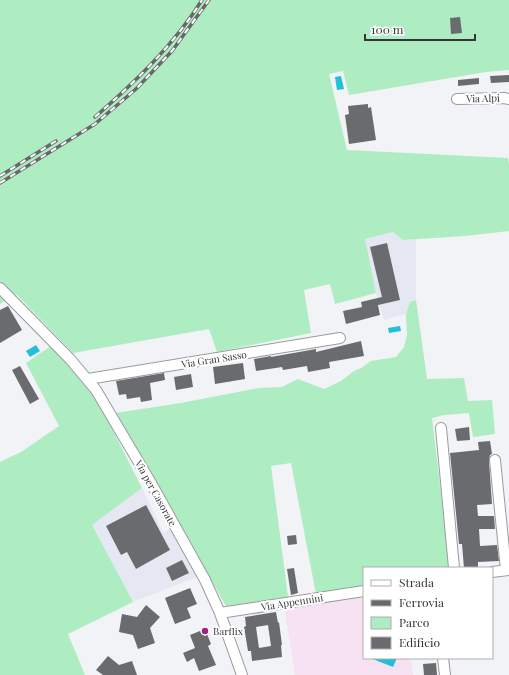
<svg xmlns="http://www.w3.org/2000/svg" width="509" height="675" viewBox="0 0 509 675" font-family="'Playfair Display',serif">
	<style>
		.commercial { fill: #f6e2f2 }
		.built { fill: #e5e8f3 }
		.green { fill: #aeecc1 }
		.water { fill: #23bfd8 }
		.building { fill: #6a6b6e; fill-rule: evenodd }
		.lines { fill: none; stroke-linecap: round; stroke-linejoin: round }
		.minor-casing { stroke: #9a9b9f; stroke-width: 12 }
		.minor { stroke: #fff; stroke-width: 10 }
		.rail-casing { stroke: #68686a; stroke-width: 3.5 }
		.rail { stroke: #fff; stroke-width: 2; stroke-dasharray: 6; stroke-linecap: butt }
		.poi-dot { fill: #9a2683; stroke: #fff; stroke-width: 1.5 }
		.labels { text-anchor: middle; stroke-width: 4; stroke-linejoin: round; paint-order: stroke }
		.street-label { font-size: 10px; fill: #363638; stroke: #fff }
		.poi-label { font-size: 10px; fill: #363638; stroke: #fff; text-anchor: start }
	</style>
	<rect width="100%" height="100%" fill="#f2f3f6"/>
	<path class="commercial" d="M364,595V658H411L413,675H295L284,606Z"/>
	<path class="built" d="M393,232L403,240L416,239V300L410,302L406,314L384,320L376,293L364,239Z
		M142,488L163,532L171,529L197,577L133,602L92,525Z"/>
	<path class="green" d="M0,0H509V70L486,72L349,95L343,71L329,74L347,150L508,158L509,164V231L465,236L403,240L393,232L365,239L376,293L335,304L330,284L304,290L311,333L217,352L209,329L73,353L16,294L0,304Z
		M416,300L427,379L464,378L468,401L492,400L495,434L473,437L469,413L444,415L432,418L450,568H364V586L316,594L291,463L271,466L288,597L226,606L116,413L181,403L259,388L282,387L298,379L324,389L341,381L354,371L361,368L371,361L396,357L404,347L407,335L406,314L410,302Z
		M51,346L85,384L101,407L142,488L92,525L133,602L68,634L85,675H0V462L21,452L59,426L26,363Z"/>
	<path class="water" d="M341,76L344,89L337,90L335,77Z
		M400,326L401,331L389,333L388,328Z
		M36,345L40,351L30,357L26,351Z
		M370,658H397L393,667Z"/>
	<path class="building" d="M460,17L462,33L451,34L450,18Z
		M509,75V82L491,83L490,76Z
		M479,78V84L458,86V80Z
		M368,104V108L371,107L376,140L349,144L345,115L349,114L348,106Z
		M387,243L400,300L378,305L380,315L346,324L343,311L362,307L361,302L382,297L370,247Z
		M8,306L22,330L0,343V310Z
		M361,341L364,356L329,362L330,368L308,372L307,366L283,370L282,367L256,371L254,359L271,356V357L316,349V352Z
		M243,363L245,379L215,384L213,367Z
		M20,366L39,399L30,404L12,370Z
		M164,373L165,380L150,383L152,400L141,402L140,397L127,399L126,394L119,395L116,381Z
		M191,374L193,387L176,390L174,377Z
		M469,427L470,440L457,441L455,429Z
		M490,441L492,454L490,455L489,461L492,504L477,505L478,516H494L495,529H479L480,546L497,545L499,561L478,562V568H464L462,544H459L450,453L479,450L478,442Z
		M146,505L170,550L136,569L127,552L121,555L106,526Z
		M296,535L297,544L288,545L287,536Z
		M182,560L189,573L172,581L166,568Z
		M294,568L298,593L291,595L287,569Z
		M190,588L197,604L187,608L191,618L175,624L165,598Z
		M146,605L160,617L150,628L155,643L138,649L133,635L119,632L122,614L137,617Z
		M276,612L278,623L279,622L282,645H281L282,657L252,661L251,651H248L244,627L246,626L245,617ZM268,625L271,646L259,648L256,627Z
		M205,629L211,644L208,646L216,665L199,671L194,658L187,662L183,653L195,648L190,635Z
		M108,656L119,665L132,661L137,675H103L96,670Z
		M436,663L437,675H424L423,664Z"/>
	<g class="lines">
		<g class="minor-casing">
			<path id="minor" d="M457,99L504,98L509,99
				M0,288L70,359L96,390L151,483L205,580L220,613L242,675
				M88,379L340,338
				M441,428L454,568
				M495,460L506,570
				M492,572L509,570
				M220,613L364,591
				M443,658L445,675"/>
		</g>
		<use href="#minor" class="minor"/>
		<g class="rail-casing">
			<path id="rail" d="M95,117C135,82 174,45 202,0
				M0,176L56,141
				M0,183L95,124L136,89L172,51L209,0"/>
		</g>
		<use href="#rail" class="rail"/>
	</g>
	<circle class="poi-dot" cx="205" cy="631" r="4"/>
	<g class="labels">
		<g class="street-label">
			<text transform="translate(483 98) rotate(-1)" y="4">Via Alpi</text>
			<text transform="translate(214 359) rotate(-9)" y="4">Via Gran Sasso</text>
			<text transform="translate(156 493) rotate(61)" y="4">Via per Casorate</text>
			<text transform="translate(292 602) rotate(-9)" y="4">Via Appennini</text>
		</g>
		<g class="poi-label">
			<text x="213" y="635">Barflix</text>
		</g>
	</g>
	<rect x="363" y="567" width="130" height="92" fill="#ffffff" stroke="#afafaf"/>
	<rect x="371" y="580" width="20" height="6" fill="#ffffff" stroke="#afafaf"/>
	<text x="399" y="587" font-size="12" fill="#363638">Strada</text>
	<rect x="371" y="600" width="20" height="6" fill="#68686a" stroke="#afafaf"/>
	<text x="399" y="607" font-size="12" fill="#363638">Ferrovia</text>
	<rect x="371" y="617" width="20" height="12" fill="#aeecc1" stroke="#afafaf"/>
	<text x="399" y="627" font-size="12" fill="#363638">Parco</text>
	<rect x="371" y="637" width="20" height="12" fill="#6a6b6e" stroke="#afafaf"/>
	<text x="399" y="647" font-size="12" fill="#363638">Edificio</text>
	<path d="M365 34v6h110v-6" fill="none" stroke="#363638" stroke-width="2"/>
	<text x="371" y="34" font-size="12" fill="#363638" stroke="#ffffff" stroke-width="3" paint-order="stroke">100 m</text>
</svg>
